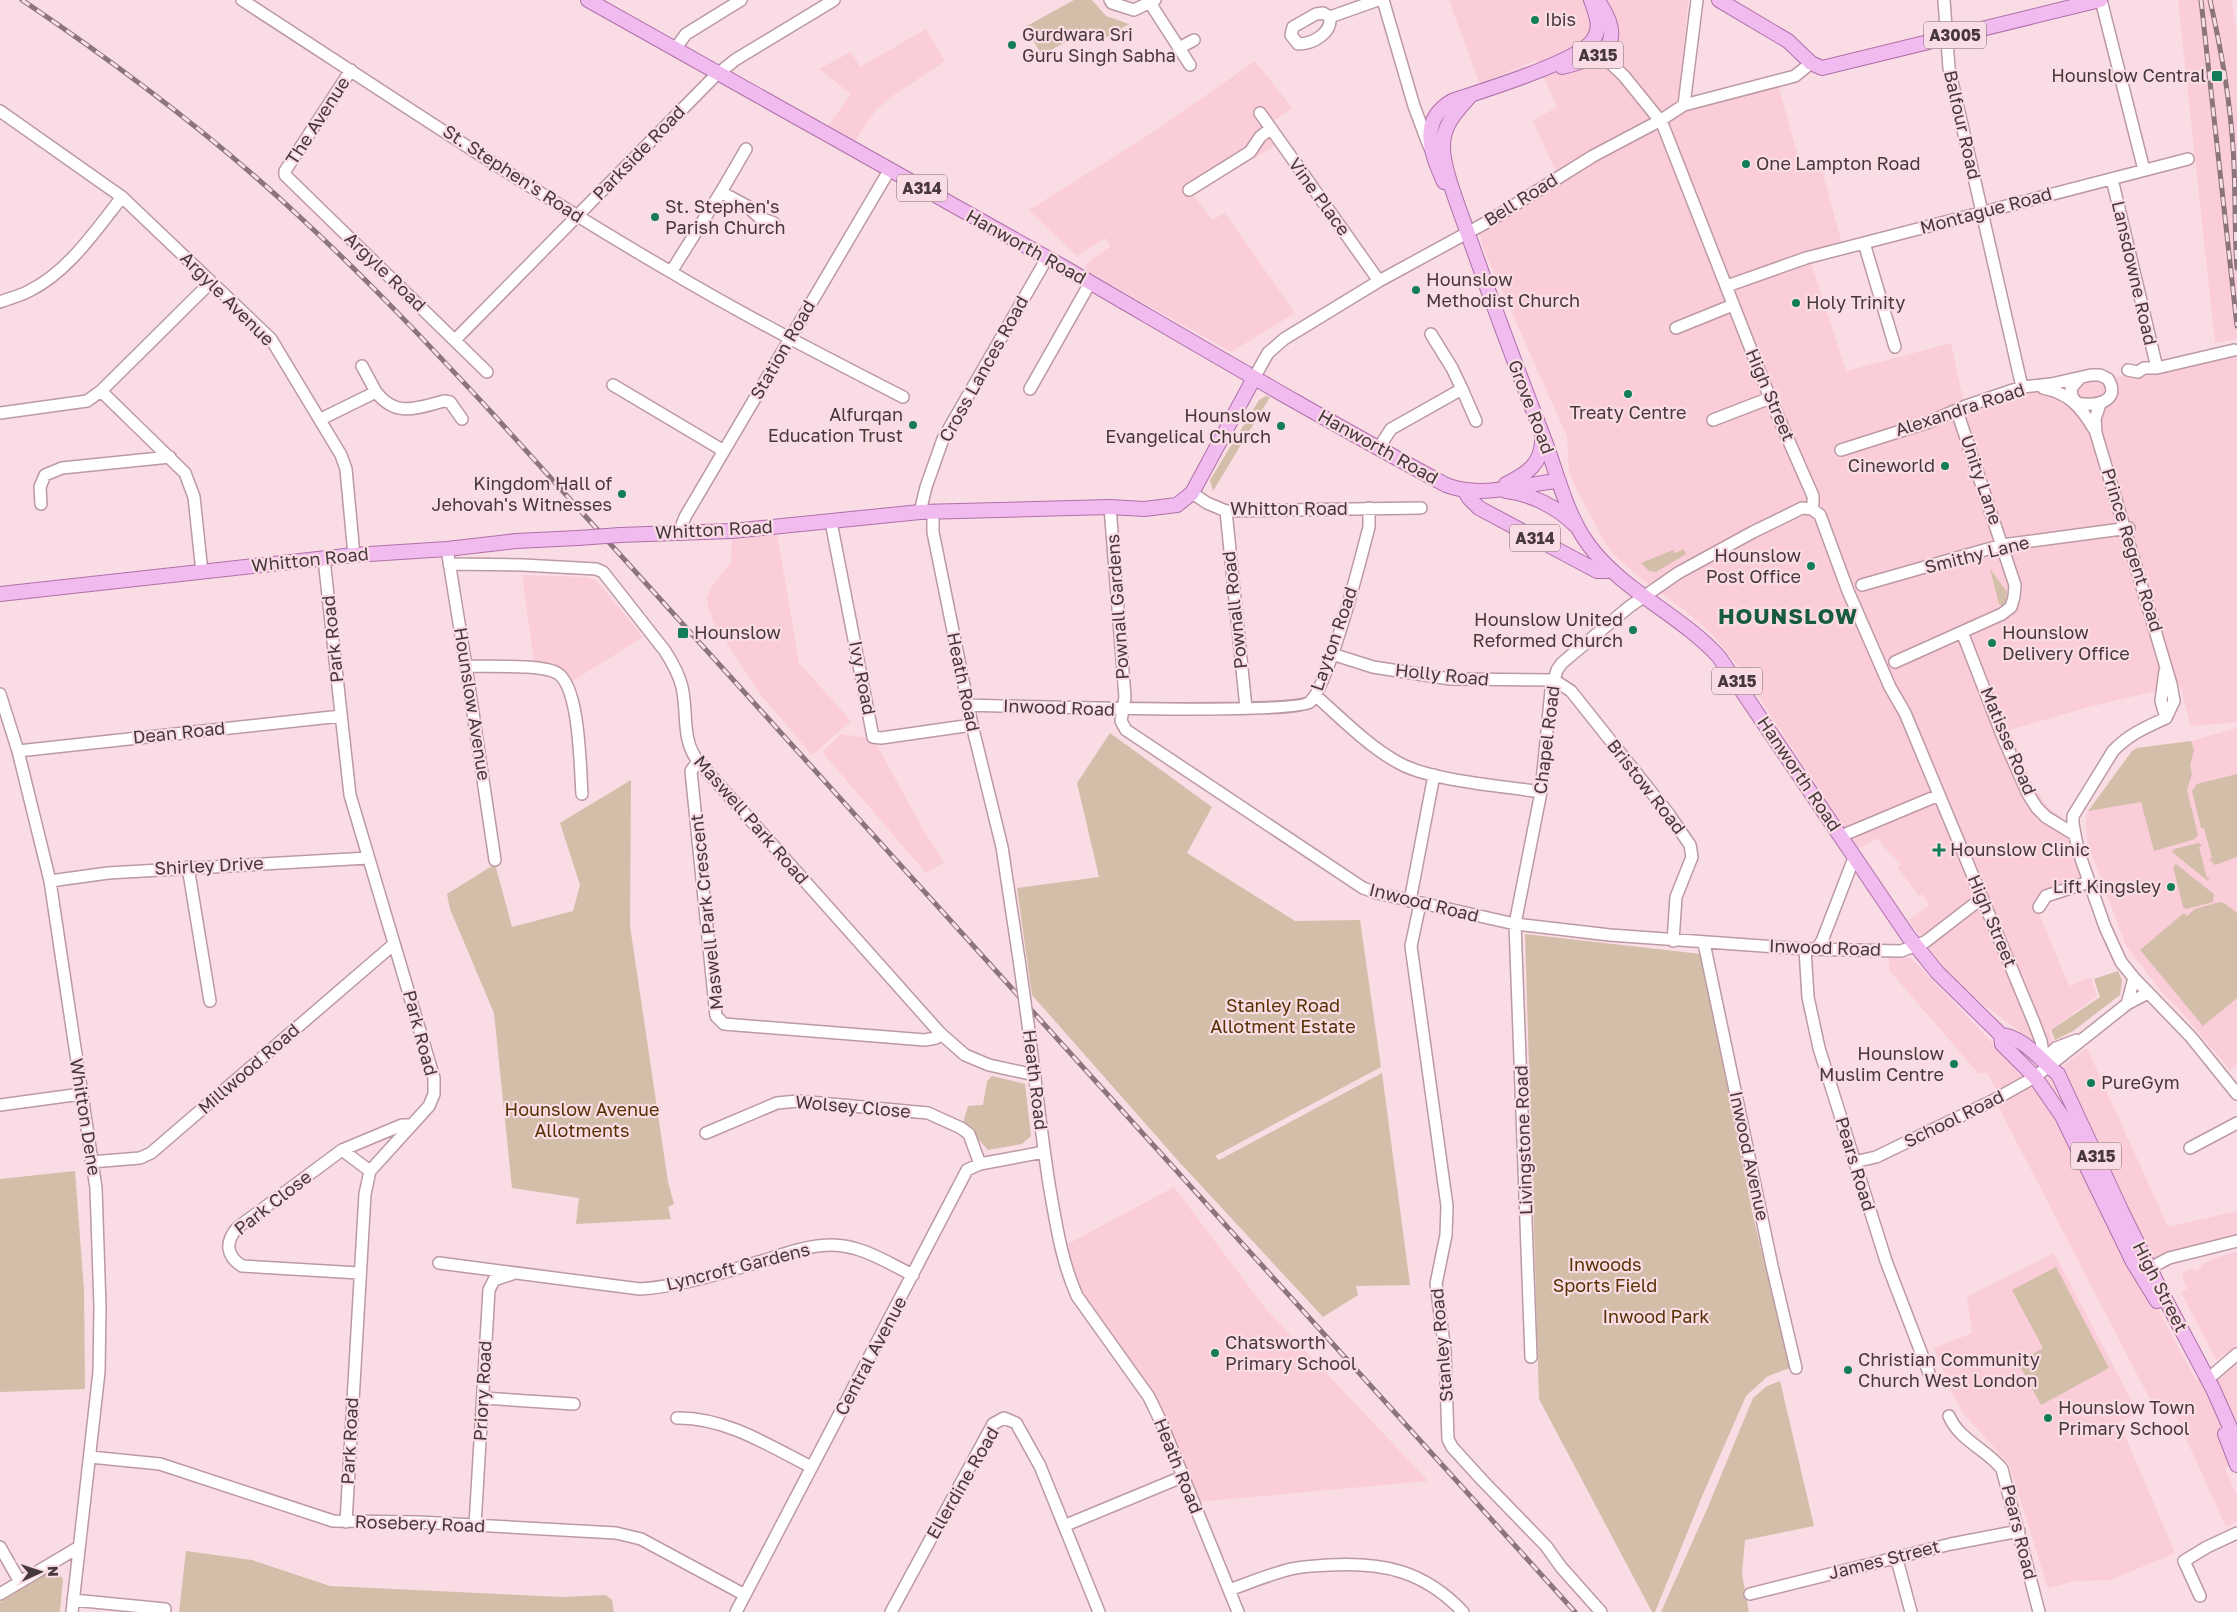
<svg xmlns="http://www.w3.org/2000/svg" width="2237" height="1612" viewBox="0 0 2237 1612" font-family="'Golos Text',sans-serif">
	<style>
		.built { fill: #facdd9 }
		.green { fill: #d3bea9 }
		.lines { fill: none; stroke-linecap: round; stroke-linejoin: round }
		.minor-casing { stroke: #bc99a3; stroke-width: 14 }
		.major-casing { stroke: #af70aa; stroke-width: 16 }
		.minor { stroke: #fff; stroke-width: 11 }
		.major { stroke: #f1bbef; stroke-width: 14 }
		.rail-casing { stroke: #8a757b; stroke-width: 5 }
		.rail { stroke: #fadce4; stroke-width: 3; stroke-dasharray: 9; stroke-linecap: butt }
		.minor-bridge-casing { stroke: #bc99a3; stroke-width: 14; stroke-linecap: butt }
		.major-bridge-casing { stroke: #af70aa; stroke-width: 16; stroke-linecap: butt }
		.minor-bridge { stroke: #fff; stroke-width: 11 }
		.major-bridge { stroke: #f1bbef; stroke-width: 14 }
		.poi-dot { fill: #137d58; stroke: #fadce4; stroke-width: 2 }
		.labels { text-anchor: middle; stroke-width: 4.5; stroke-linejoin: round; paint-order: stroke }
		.shield { fill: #fadce4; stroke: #7d696e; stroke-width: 1 }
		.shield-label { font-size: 16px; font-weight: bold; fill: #47383c }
		.poi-label { font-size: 18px; fill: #47383c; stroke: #fadce4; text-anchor: start }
		.street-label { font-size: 18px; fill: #47383c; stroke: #fadce4 }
		.park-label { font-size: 18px; fill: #563000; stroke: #fadce4 }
		.district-label { font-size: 22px; font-weight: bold; letter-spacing: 1px; fill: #175b41; stroke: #fadce4 }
	</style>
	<rect width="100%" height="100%" fill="#fadce4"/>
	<path class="built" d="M1449,0H1688L1680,92L1677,103L1688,109L1778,85L1801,167L1820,163L1842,244L1808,253L1846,371L1951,343L1966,412L1992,399L2237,356V722L2191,726L2180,685L2085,708L2010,730L2033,785L2047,806L2062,818L2080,877L2057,885L2042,895L2036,906L2069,986L2091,977L2097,996L2049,1031L2054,1043L2034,1042L1972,996L1955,982L1908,920L1929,906L1923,894L1919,896L1897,867L1901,864L1884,847L1878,838L1859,849L1741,670L1711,633L1685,611L1632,571L1613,554L1606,544L1577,490L1569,472L1567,436L1484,250L1479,232L1488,213L1556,172L1533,121L1557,107L1536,60L1480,84Z
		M2178,0H2232L2237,37V339L2215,343Z
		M926,29L945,61L891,97L875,111L852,145L823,133L851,94L819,69L851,52L860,67Z
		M1255,61L1292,108L1271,123L1283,141L1193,194L1212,220L1225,213L1295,313L1231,352L1085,270L1086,264L1111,246L1105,238L1077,256L1029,210L1155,131Z
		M776,527L799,663L851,721L812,755L761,695L714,624L708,607L707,598L710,589L731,562L732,531Z
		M522,575L585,577L596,580L643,637L568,684L535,669Z
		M2237,728V1064L2230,1070L2179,1009L2165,996L2126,946L2087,841L2086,816L2088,811L2129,803L2132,751L2137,748L2191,741Z
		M841,734L862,737L876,743L922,828L944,862L926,873L822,752Z
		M1889,956L1911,958L1999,1050L2032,1089L2087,1048L2168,1227L2237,1211V1234L2160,1254L2135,1267L2196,1380L2237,1357V1463L2225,1468L2237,1496V1521L2226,1527L2170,1403L2155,1409L1998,1106L2003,1103L1987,1073H1978L1889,970Z
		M1174,1187L1265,1308L1428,1481L1197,1502L1161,1422L1078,1291L1068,1244Z
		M2237,1252V1347L2216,1360L2181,1292L2187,1289L2182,1277L2184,1272L2191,1269L2197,1271L2203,1264L2215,1258Z
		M2054,1253L2138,1413L2119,1422L2175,1553L2111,1580L2075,1581L2048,1588L2009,1464L1963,1413L1951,1391L1934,1348L1972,1333L1967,1297Z"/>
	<path class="green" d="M1074,0H1092L1106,16L1129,24L1100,41L1091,28L1042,55L1025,27Z
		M1266,396L1270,397L1213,491L1210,480L1259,400Z
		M1684,549L1686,554L1656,572L1649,571L1641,563L1673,550L1675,553Z
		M1990,569L2007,592L2006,601L2002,606L1999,604Z
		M1110,733L1212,807L1187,853L1295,921L1360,920L1381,1067L1215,1156L1219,1160L1382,1073L1410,1285L1356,1286L1358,1295L1323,1317L1181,1164L1032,995L1017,888L1099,877L1077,783Z
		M2191,741L2194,750L2190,765L2192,774L2187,790L2198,835L2195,839L2154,851L2141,802L2088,811L2132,751L2137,748Z
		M2237,774V857L2215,865L2209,859L2212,858L2204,828H2201L2192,791L2197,784Z
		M631,780L630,926L668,1182L674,1204L668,1207L671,1219L576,1224L579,1198L512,1188L494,1013L450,909L447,894L495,864L512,927L573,911L580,885L560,823Z
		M2199,843L2202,846L2199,847L2207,878L2210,877L2208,881L2172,852L2174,849Z
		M2176,864L2214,894L2213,902L2186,909L2183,907L2173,867Z
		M2219,902L2224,903L2237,913V998L2203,1026L2140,950L2184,913L2187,916L2195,909Z
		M1525,934L1701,954L1753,1216L1790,1368L1768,1376L1746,1396L1703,1494L1655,1612H1652L1539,1399Z
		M2118,971L2122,980L2120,995L2073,1031L2055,1040L2051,1030L2100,997L2094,979Z
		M992,1076L1025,1084L1031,1136L1022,1144L988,1150L963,1123L968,1106L983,1105L987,1081Z
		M75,1171L84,1290L85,1389L0,1392V1179Z
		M2056,1267L2109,1368L2041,1405L2018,1362L2043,1348L2012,1290Z
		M1780,1381L1814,1526L1745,1540L1742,1574L1749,1612H1661L1708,1507L1753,1398L1767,1386Z
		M186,1551L252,1560L330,1586L563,1597L606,1595L612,1600L614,1612H179Z
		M56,1571L63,1579L60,1612H0V1602L50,1572Z"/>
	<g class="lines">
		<g class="minor-casing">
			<path id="minor" d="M242,0C384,92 525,187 671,272C747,317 825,357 903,397
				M1110,0L1112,3L1134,10L1155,0
				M1383,0L1414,106L1429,146
				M1944,0L1949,68L2022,387
				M2101,0L2144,170
				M1150,3L1190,65
				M1323,13L1330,17C1332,33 1313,44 1298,44L1291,35L1293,27L1316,14Z
				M1330,17L1378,0
				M1179,48L1194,40
				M675,49L686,34L741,0
				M1605,58L1624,76L1662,123L1770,398L1813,496V504
				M351,70L285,171V175L487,372
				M1684,105L1697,0
				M0,111L122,197L271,339L341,455L346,469L354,555
				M1260,113L1379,281
				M2112,179L2157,368
				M1189,190L1250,152L1260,137L1270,129
				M721,192L746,149
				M1864,243L1895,347
				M671,272L721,192L747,206L760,218L774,223
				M1727,286L1806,258L2188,159
				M0,302C10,298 20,296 29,291C68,272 96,230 122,197
				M1676,328L1733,305
				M1431,334L1452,368L1462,389
				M455,340L714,77L735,60L834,0
				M2128,370L2138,372L2144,368H2157L2234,350
				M1254,378L1268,353L1284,339L1379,281L1489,221L1593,156L1661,120L1684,105L1795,76L1811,63
				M613,385L724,451
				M2043,388C2069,393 2081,407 2094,429
				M1030,389L1090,283
				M101,391L185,473L194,497L202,572
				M376,392C396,418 417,408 444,401L450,402L462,419
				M2100,404L2095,419L2096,433L2171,684L2174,701L2166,718C2146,727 2128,735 2113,751L2073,816V824L2078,850L2105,927L2121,962L2134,978L2191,1037L2237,1094
				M0,413L87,401L101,391L211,282
				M321,419L376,392L362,366
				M1713,420L1770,398
				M1378,449L1391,429L1462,389L1476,421
				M1841,450L1929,422L1966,406L2022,387L2051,384L2091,375H2100L2108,379C2122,402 2094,407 2077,403L2072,397L2071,388L2080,378
				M1192,493L1207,503L1226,511L1421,508
				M41,504L40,487L45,475L62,468L170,457
				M1110,507L1125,697L1121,721L1126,730L1363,888L1377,893L1515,924L1610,935L1805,949L1901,951L1925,942L1982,898
				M1226,511L1246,708
				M920,512L926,487L943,439L1047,258
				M933,512V532L972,725L1002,847L1020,966
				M831,522L873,737L881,738L972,725
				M679,533L685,517L890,169
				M447,549L466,666L495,860
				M324,559L350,795L434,1078V1094L429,1106L370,1171L365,1194L346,1522
				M449,564L523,565L596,569L603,572L665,651C672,662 679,674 682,687C688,712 681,740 698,761L940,1033L965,1055L989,1065L1035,1075
				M1862,585L2002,545L2129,528
				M1962,632L2002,735L2028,794L2037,808L2046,817L2074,834
				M1332,654L1373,667L1450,679L1554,680L1571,691L1668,813L1690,845L1692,857L1676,897L1673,941
				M1895,662L2002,614L2011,607L2014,597L2015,585L1957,411
				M466,666C487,667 541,664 557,673C580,686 580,768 582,794
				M2165,671L2161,701L2166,718
				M0,694L18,751L50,881L96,1188L100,1307L99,1372L72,1612
				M1316,696C1342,719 1368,746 1399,763C1431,781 1503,786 1541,792
				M968,705C1009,706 1296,715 1310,702C1329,685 1361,558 1369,527V508
				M18,751L341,716
				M698,761L691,771L716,1016L724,1024L925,1040L936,1038L940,1033
				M1841,836L1939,795
				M188,867L210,1001
				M50,881L108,873L368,858
				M1410,901L1434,775
				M1420,904L1411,946L1447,1206L1446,1235L1436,1284L1445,1351L1448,1439L1452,1447L1482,1480L1546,1546L1561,1567L1601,1612
				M2039,907L2046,896L2089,882
				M1704,943L1772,1266L1796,1368
				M1817,948L1822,941L1854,858
				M1805,949L1808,997L1819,1048L1886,1261L1929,1373
				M2127,1004L2134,978
				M1028,1024C1035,1077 1041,1131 1049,1184C1056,1223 1061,1260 1077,1296L1149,1397L1161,1422L1238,1612
				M2044,1059L2056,1048L2077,1040
				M0,1105L81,1094
				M706,1133L777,1103L798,1101L928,1113L961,1128L969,1134L980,1164
				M2190,1148L2237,1123
				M342,1150L402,1125H410
				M91,1162L140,1158L151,1153L394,944
				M1854,1162L1876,1157L1992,1101L2035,1077L2127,1004L2148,993
				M439,1263L640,1289C682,1286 721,1273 762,1261C784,1254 807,1245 832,1245C861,1245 888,1263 913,1275
				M2150,1268L2169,1258L2237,1241
				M359,1273L242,1266C226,1256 225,1242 237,1228L342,1150L370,1171
				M1531,1357L1515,924L1541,792L1551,691L1557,670L1562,663L1629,607L1678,573L1753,532L1802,508L1812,509L1820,515L1848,591L1890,687L1905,713L2033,1020L2041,1041L2044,1059
				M2208,1379L2237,1354
				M483,1398L574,1404
				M1949,1416C1959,1440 1986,1449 2002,1469L2039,1612
				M677,1418C725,1417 770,1446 811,1467
				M90,1457L160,1464L333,1521L418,1522L616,1533L641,1539L745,1595
				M475,1525L489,1290L494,1280L512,1274
				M1066,1525L1182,1477
				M0,1547L20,1582
				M1896,1556L1911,1612
				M1229,1590C1249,1583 1270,1574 1291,1569C1303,1566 1316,1566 1329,1565C1384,1562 1424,1571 1463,1612
				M0,1594L79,1547
				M1750,1594L1951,1544L2019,1531
				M2200,1596L2184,1561L2207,1547L2237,1533
				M73,1600L165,1609
				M736,1612L967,1170L980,1164L1044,1152
				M891,1612L993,1424L1004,1418L1016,1423L1040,1466L1099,1612"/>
		</g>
		<g class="major-casing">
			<path id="major" d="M588,0C747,91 908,178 1067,269C1193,342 1317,416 1446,485C1481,499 1522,484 1559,481
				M1719,0L1788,41L1811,63L1822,68L2100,0
				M1562,67C1604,57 1628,44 1598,1
				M1471,95C1457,111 1443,124 1443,146C1442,167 1461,213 1468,234C1492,302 1517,369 1543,436C1557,472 1565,512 1588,544C1622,591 1680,614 1719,657L1908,936L1937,972L2001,1035C2024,1037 2041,1061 2058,1074L2122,1212L2163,1295L2213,1389L2237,1443
				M1444,182C1431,153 1418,121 1452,101C1481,91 1578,62 1593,40C1602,27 1596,14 1591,0
				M1506,484C1527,474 1543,463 1542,438
				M1465,491L1469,498L1479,508L1597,571H1612
				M1506,491C1531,494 1557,507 1575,525
				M620,535L732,531L920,512L1110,507L1144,509L1177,505L1192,493L1254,378
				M0,594L354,555L447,549L516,541L578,538
				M2001,1035L2002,1044L2035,1077L2062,1116L2133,1262L2157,1301
				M2225,1434L2237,1465"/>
		</g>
		<use href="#minor" class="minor"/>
		<use href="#major" class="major"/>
		<g class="rail-casing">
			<path id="rail" d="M22,0C120,66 216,138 302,219C369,281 431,347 493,414L1575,1612
				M2201,0L2237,326
				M2210,0C2221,49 2230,98 2233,148C2236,188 2234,228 2237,268"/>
		</g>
		<use href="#rail" class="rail"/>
		<g class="minor-bridge-casing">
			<path id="minor-bridge" d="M1020,966L1028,1024"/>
		</g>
		<g class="major-bridge-casing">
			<path id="major-bridge" d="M578,538L620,535"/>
		</g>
		<use href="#minor-bridge" class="minor-bridge"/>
		<use href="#major-bridge" class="major-bridge"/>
	</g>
	<g class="poi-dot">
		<circle cx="1535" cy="20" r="5"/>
		<circle cx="1012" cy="45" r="5"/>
		<rect x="2211" y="70" width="12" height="12" rx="2.5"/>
		<circle cx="1746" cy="164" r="5"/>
		<circle cx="655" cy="217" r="5"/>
		<circle cx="1416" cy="290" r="5"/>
		<circle cx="1796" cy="303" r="5"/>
		<circle cx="1628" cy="394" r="5"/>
		<circle cx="913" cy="425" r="5"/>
		<circle cx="1281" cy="426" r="5"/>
		<circle cx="1945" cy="466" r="5"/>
		<circle cx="622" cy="494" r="5"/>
		<circle cx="1811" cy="566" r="5"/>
		<circle cx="1633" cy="630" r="5"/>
		<rect x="677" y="627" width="12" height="12" rx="2.5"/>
		<circle cx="1992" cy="643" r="5"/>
		<path d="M1936.5 842.5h5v5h5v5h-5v5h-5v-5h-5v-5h5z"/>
		<circle cx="2171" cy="887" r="5"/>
		<circle cx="1954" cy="1064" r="5"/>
		<circle cx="2091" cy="1083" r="5"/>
		<circle cx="1215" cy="1353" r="5"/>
		<circle cx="1848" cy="1370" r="5"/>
		<circle cx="2048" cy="1418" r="5"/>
	</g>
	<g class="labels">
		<g class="shield">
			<rect x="1924" y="21.5" width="62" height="27" rx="4"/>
			<rect x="1573" y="41.5" width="50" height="27" rx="4"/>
			<rect x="897" y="174.5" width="50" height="27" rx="4"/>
			<rect x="1510" y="524.5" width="50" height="27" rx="4"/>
			<rect x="1712" y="667.5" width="50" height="27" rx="4"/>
			<rect x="2071" y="1142.5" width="50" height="27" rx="4"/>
		</g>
		<g class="shield-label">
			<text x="1955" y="41">A3005</text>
			<text x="1598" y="61">A315</text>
			<text x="922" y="194">A314</text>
			<text x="1535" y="544">A314</text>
			<text x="1737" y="687">A315</text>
			<text x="2096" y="1162">A315</text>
		</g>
		<g class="poi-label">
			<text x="1545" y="26">Ibis</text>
			<text x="1022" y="41">Gurdwara Sri<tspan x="1022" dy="21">Guru Singh Sabha</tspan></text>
			<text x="2206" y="82" text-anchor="end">Hounslow Central</text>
			<text x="1756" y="170">One Lampton Road</text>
			<text x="665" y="213">St. Stephen's<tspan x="665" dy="21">Parish Church</tspan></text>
			<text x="1426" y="286">Hounslow<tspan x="1426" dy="21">Methodist Church</tspan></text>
			<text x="1806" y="309">Holy Trinity</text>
			<text x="1628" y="419" text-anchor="middle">Treaty Centre</text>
			<text x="903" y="421" text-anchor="end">Alfurqan<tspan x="903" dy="21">Education Trust</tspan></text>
			<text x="1271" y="422" text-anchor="end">Hounslow<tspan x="1271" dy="21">Evangelical Church</tspan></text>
			<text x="1935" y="472" text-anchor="end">Cineworld</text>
			<text x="612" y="490" text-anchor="end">Kingdom Hall of<tspan x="612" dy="21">Jehovah's Witnesses</tspan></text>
			<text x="1801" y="562" text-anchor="end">Hounslow<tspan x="1801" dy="21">Post Office</tspan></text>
			<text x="1623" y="626" text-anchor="end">Hounslow United<tspan x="1623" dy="21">Reformed Church</tspan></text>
			<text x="694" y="639">Hounslow</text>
			<text x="2002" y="639">Hounslow<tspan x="2002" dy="21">Delivery Office</tspan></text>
			<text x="1950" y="856">Hounslow Clinic</text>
			<text x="2161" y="893" text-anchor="end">Lift Kingsley</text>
			<text x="1944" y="1060" text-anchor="end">Hounslow<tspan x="1944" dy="21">Muslim Centre</tspan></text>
			<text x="2101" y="1089">PureGym</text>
			<text x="1225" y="1349">Chatsworth<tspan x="1225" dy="21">Primary School</tspan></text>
			<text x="1858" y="1366">Christian Community<tspan x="1858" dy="21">Church West London</tspan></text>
			<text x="2058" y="1414">Hounslow Town<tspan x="2058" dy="21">Primary School</tspan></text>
		</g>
		<g class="street-label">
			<text transform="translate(318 121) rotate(-57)" y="6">The Avenue</text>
			<text transform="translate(1962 125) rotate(77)" y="6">Balfour Road</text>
			<text transform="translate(639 153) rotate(-46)" y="6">Parkside Road</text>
			<text transform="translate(513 174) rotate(33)" y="6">St. Stephen's Road</text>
			<text transform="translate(1319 197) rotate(54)" y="6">Vine Place</text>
			<text transform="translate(1521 200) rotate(-32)" y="6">Bell Road</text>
			<text transform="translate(1986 211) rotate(-15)" y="6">Montague Road</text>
			<text transform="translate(1026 247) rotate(29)" y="6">Hanworth Road</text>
			<text transform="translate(385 272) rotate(44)" y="6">Argyle Road</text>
			<text transform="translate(2134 273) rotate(77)" y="6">Lansdowne Road</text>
			<text transform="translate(227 299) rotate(45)" y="6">Argyle Avenue</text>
			<text transform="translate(783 350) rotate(-60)" y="6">Station Road</text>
			<text transform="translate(984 369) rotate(-61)" y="6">Cross Lances Road</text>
			<text transform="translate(1770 395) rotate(67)" y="6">High Street</text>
			<text transform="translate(1531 407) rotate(69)" y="6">Grove Road</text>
			<text transform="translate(1960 410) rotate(-18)" y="6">Alexandra Road</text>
			<text transform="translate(1378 447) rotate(29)" y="6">Hanworth Road</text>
			<text transform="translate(1981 480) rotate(71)" y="6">Unity Lane</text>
			<text x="1289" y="515">Whitton Road</text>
			<text transform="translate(714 530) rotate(-3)" y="6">Whitton Road</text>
			<text transform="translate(2132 550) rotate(73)" y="6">Prince Regent Road</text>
			<text transform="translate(1977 555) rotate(-14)" y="6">Smithy Lane</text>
			<text transform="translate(310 560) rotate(-6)" y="6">Whitton Road</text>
			<text transform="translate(1118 607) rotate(-94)" y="6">Pownall Gardens</text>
			<text transform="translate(1235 610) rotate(-96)" y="6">Pownall Road</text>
			<text transform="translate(333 639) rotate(-96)" y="6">Park Road</text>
			<text transform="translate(1334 639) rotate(-71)" y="6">Layton Road</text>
			<text transform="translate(1442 675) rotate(6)" y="6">Holly Road</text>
			<text transform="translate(862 678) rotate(79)" y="6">Ivy Road</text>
			<text transform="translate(963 682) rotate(78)" y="6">Heath Road</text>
			<text transform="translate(472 704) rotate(81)" y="6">Hounslow Avenue</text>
			<text transform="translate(1059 708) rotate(2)" y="6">Inwood Road</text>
			<text transform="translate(179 733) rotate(-6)" y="6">Dean Road</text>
			<text transform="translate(1547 740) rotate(-83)" y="6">Chapel Road</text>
			<text transform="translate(2008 741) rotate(67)" y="6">Matisse Road</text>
			<text transform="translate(1799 774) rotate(56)" y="6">Hanworth Road</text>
			<text transform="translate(1646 787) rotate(52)" y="6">Bristow Road</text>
			<text transform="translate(751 820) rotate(49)" y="6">Maswell Park Road</text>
			<text transform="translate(209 866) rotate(-3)" y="6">Shirley Drive</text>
			<text transform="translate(1424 903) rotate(14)" y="6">Inwood Road</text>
			<text transform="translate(707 912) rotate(-96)" y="6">Maswell Park Crescent</text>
			<text transform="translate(1992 921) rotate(67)" y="6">High Street</text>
			<text transform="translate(1825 948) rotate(2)" y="6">Inwood Road</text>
			<text transform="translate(420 1033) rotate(75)" y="6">Park Road</text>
			<text transform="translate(249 1069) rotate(-41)" y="6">Millwood Road</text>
			<text transform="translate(1035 1080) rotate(83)" y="6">Heath Road</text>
			<text transform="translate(853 1107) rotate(5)" y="6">Wolsey Close</text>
			<text transform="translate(85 1117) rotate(81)" y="6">Whitton Dene</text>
			<text transform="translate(1954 1119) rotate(-26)" y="6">School Road</text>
			<text transform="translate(1524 1140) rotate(-92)" y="6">Livingstone Road</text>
			<text transform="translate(1749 1156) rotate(78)" y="6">Inwood Avenue</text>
			<text transform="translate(1855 1164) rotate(73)" y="6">Pears Road</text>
			<text transform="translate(273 1203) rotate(-38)" y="6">Park Close</text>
			<text transform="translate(738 1267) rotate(-14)" y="6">Lyncroft Gardens</text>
			<text transform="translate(2160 1287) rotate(63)" y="6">High Street</text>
			<text transform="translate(1442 1345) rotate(-95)" y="6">Stanley Road</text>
			<text transform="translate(871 1356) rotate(-62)" y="6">Central Avenue</text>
			<text transform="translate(483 1391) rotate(-87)" y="6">Priory Road</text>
			<text transform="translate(350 1441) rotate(-87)" y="6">Park Road</text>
			<text transform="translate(1178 1466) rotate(68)" y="6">Heath Road</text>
			<text transform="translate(963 1483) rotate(-60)" y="6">Ellerdine Road</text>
			<text transform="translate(420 1524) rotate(2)" y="6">Rosebery Road</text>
			<text transform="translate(2019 1532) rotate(76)" y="6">Pears Road</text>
			<text transform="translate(1884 1560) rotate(-14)" y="6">James Street</text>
		</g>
		<g class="park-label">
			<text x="1283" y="1012">Stanley Road<tspan x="1283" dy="21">Allotment Estate</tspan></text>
			<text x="582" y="1116">Hounslow Avenue<tspan x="582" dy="21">Allotments</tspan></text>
			<text x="1605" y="1271">Inwoods<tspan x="1605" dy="21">Sports Field</tspan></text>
			<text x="1656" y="1323">Inwood Park</text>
		</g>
		<g class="district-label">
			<text x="1788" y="624">HOUNSLOW</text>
		</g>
	</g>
	<g transform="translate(40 1572) rotate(87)" stroke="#fadce4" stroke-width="4" paint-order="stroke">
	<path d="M0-4L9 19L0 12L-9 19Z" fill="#47383c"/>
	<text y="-8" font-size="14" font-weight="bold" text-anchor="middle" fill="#47383c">N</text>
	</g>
</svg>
